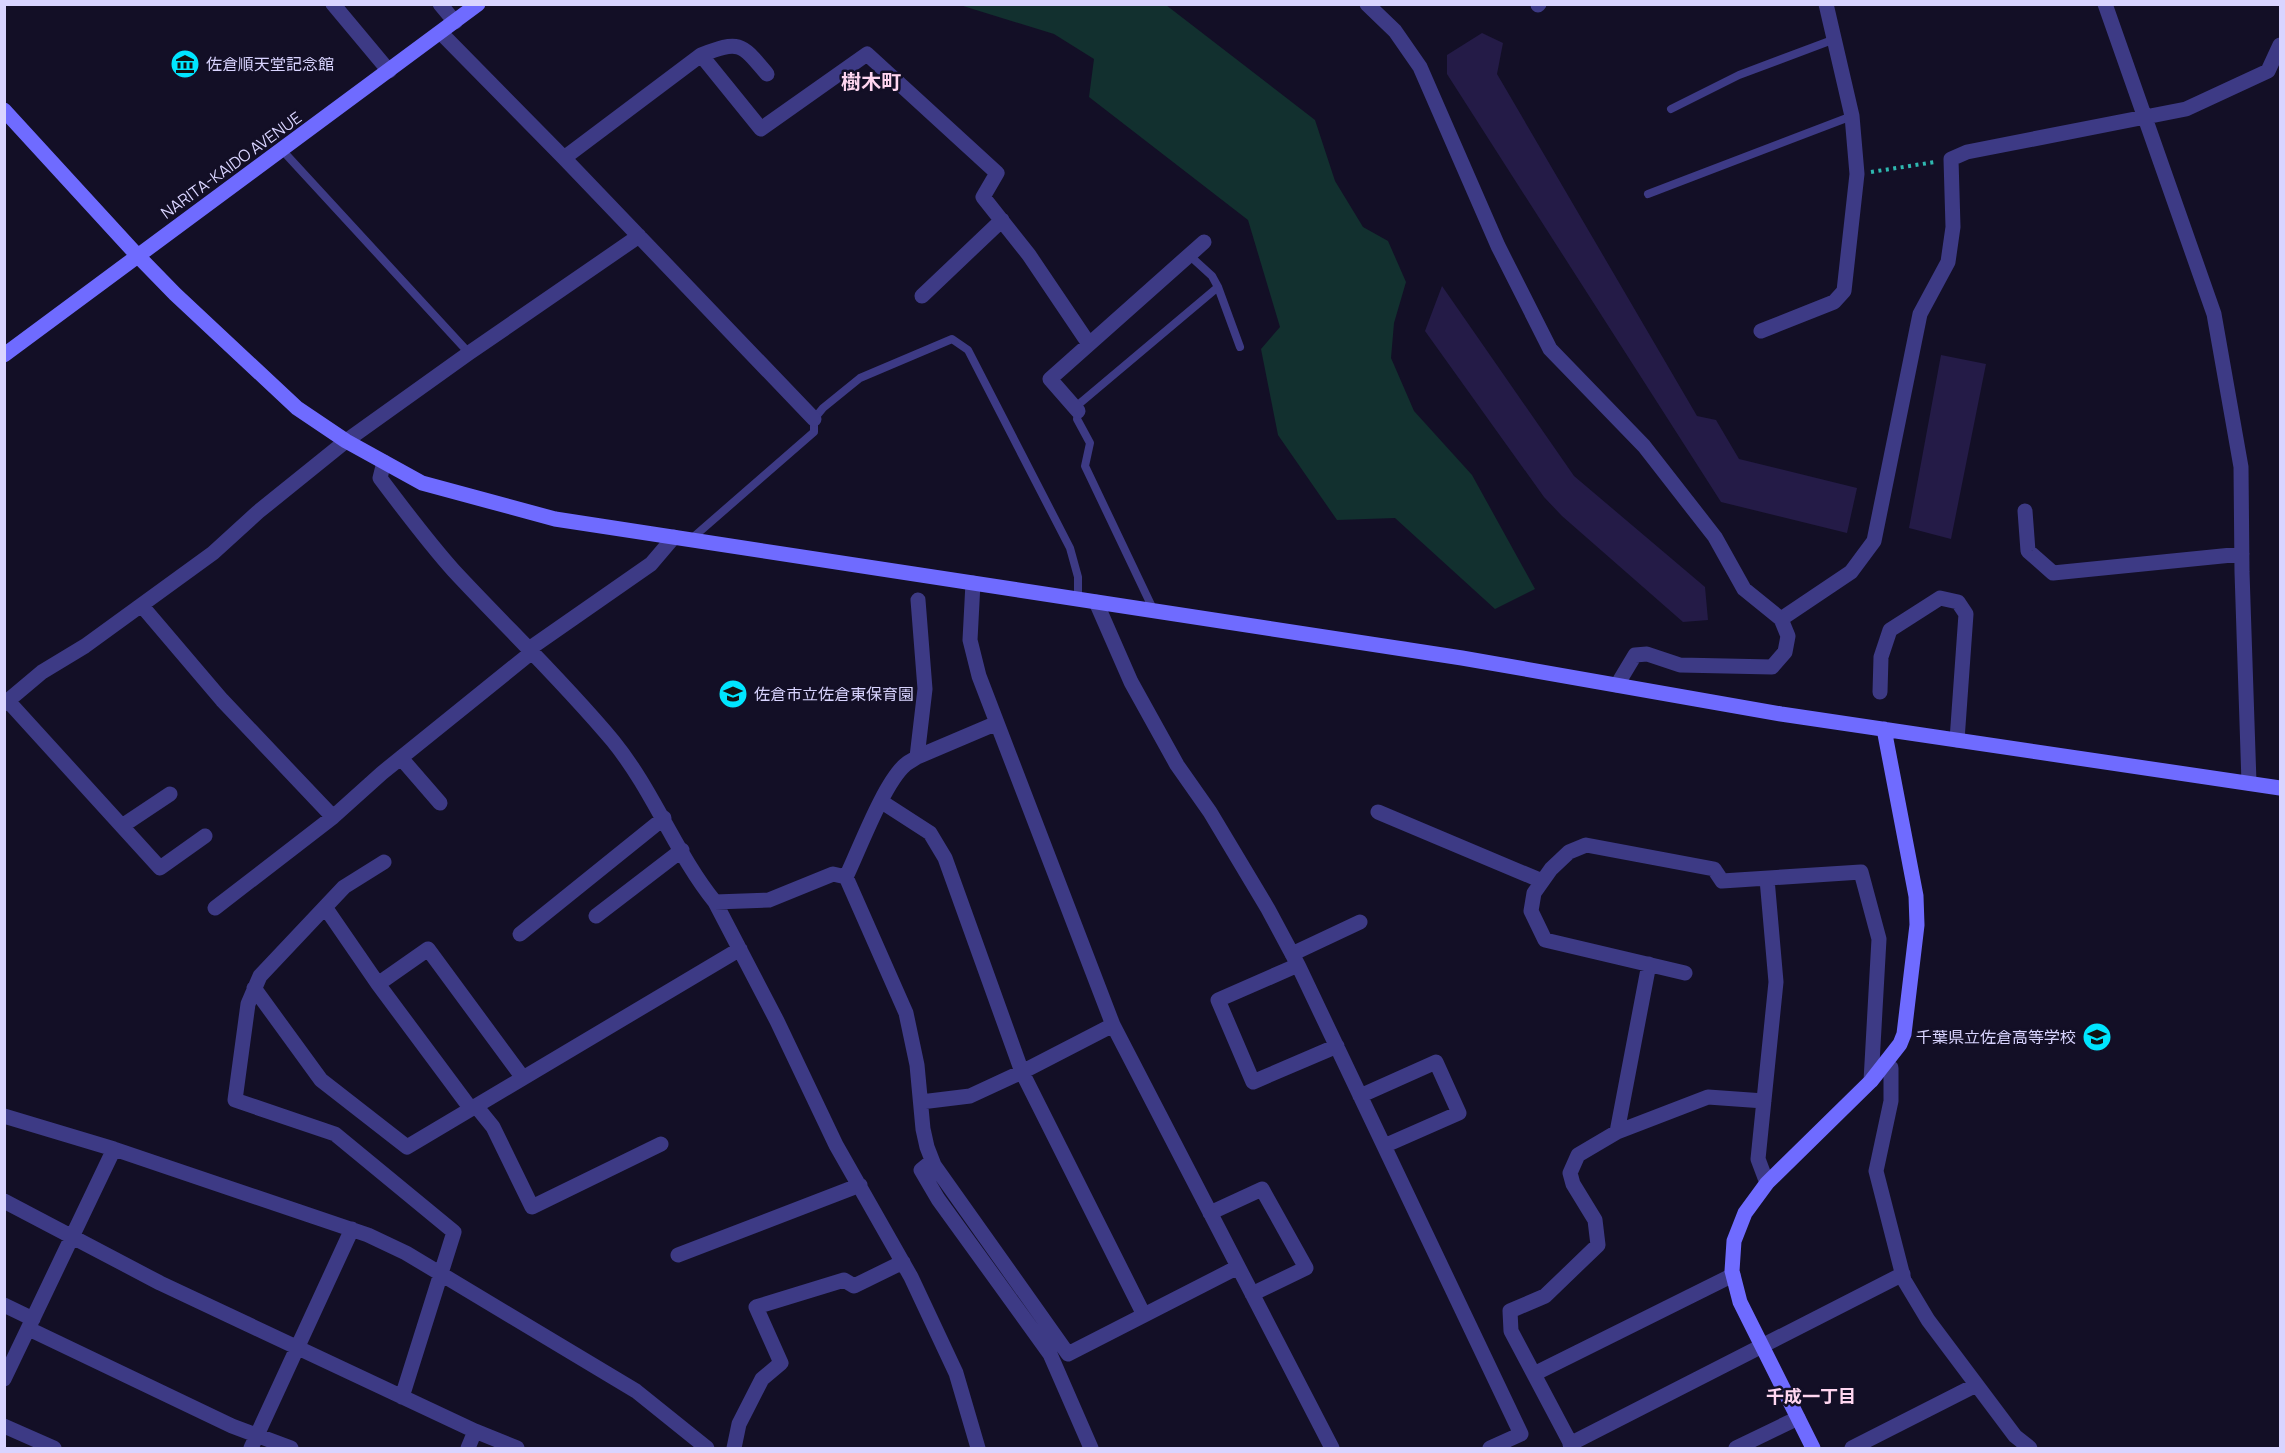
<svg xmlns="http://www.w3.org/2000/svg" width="2285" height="1453" viewBox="0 0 2285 1453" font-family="Manrope,'Noto Sans JP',sans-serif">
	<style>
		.green { fill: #12302f }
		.building { fill: #241b47 }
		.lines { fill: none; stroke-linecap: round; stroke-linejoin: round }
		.path { stroke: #2fb8b0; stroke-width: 4; stroke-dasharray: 3 4.5; stroke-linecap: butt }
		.lane { stroke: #3d3a85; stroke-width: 8 }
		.street { stroke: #3d3a85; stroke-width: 15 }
		.secondary { stroke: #6f6bff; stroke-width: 15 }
		.labels { text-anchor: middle; stroke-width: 5; stroke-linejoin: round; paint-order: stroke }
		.poi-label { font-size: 16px; fill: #d9d4ff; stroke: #130f26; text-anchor: start }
		.street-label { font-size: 16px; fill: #d9d4ff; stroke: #130f26 }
		.neighbourhood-label { font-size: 18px; font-weight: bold; fill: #ffd6f0; stroke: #130f26 }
		.quarter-label { font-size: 20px; font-weight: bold; fill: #ffd6f0; stroke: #130f26 }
	</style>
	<rect width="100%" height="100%" fill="#130f26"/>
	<path class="green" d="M960,5H1166L1315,120L1335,181L1363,227L1388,241L1406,282L1394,323L1391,358L1414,411L1472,475L1535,589L1495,609L1395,518L1337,520L1278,435L1261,349L1280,327L1248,220L1089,97L1094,59L1054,34Z"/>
	<path class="building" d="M1482,33L1503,43L1497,74L1697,416L1716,420L1739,459L1857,488L1847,533L1721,502L1447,74V55Z
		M1442,286L1574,476L1705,587L1708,620L1683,622L1562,516L1544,497L1425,331Z
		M1941,355L1986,364L1951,539L1909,528Z"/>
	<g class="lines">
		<path class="path" d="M1871,172L1935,162"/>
		<path class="lane" d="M1671,109L1739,75L1835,39
			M282,150L469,353
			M1648,194L1852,116
			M1189,255L1212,276L1218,287L1240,347
			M690,540L814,432V419L823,408L860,378L952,339L968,350L1070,548L1078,577V599
			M1154,611L1085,466L1090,443L1077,419L1079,404L1218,287"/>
		<path class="street" d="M333,4L389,71
			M440,4L455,22
			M1367,4L1395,31L1420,67L1498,246L1550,349L1644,446L1715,537L1744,589L1781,619L1788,636L1785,652L1772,667L1680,665L1647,654L1635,655L1617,685
			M2105,4L2214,314L2241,467L2242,572L2249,783
			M1538,5L1539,4
			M441,33L564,158L814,419
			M701,55L761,129L867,54L997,173L983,197L1029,255L1089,344
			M564,158L701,55C740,40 741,43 767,74
			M922,296L1002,220
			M1761,331L1834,302L1844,291L1857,174L1852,116L1826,4
			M1078,411L1050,379L1204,242
			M384,462L380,478C404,510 428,542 454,571C507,628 563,681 613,741C653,790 676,854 715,902L769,900L833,874L846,877
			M2025,511L2028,551L2053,573L2242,554
			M973,583L970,640L979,676L1113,1025L1332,1448
			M1096,602L1131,682L1177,765L1210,812L1268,909L1298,965L1521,1434L1490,1448
			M142,606L222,700L333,817
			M1781,619L1851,572L1874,541L1920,314L1948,262L1953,227L1951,159L1967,152L2186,109L2268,71L2280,45
			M529,649L651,564L674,537
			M1880,692L1881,657L1890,630L1940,598L1958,602L1966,614L1957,740
			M8,701L160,868L205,836
			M4,704L42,672L85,646L213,553L258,512L346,441L469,353L639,236
			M997,723L917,757C913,760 908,762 905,765C884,783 859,850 846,877L906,1013L917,1065L923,1129L927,1147L934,1165L1068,1354L1238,1267
			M917,757L925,689L918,600
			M401,758L440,803
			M882,802L930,833L945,858L1022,1072L1144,1315
			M1378,812L1542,881
			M122,826L170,794
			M384,862L344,887L260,976L248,1004L235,1100L335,1134L454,1232L402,1397
			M1767,879L1776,982L1758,1159L1767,1183
			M715,902L777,1021L836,1145L911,1277L956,1373L978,1448
			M325,907L378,984L471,1109
			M215,908L333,817L382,773L532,652
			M596,916L682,850
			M520,934L664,818
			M1292,954L1360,922
			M1298,965L1218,1000L1253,1082L1337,1046
			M1685,973L1545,940L1531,911L1534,893L1551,869L1569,852L1586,845L1714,869L1722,881L1861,872L1879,939L1871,1081
			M378,984L428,949L523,1078
			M254,988L321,1080L407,1147L740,949
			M1884,1066L1891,1068V1101L1876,1171L1904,1280L1928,1320L2015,1436L2030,1448
			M1360,1096L1436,1062L1459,1113L1384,1146
			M921,1102L970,1096L1022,1072L1113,1025
			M476,1106L493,1127L532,1207L661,1144
			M4,1116L114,1149L368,1235L406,1253L636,1391L707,1448
			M1617,1132L1649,964
			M932,1161L921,1170L938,1199L1050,1354L1091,1448
			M4,1201L160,1283L475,1431L517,1448
			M1210,1213L1262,1189L1306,1268L1252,1294
			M678,1255L860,1185
			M4,1305L33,1319
			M29,1329L232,1426L291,1448
			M1534,1374L1733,1275
			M4,1379L114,1149
			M4,1426L54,1448
			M1570,1444L1903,1274
			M251,1448L352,1229
			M468,1448L475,1431
			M734,1448L739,1424L762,1379L781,1363L756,1307L844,1280L854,1286L903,1262
			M1573,1448L1511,1331L1510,1311L1545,1296L1598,1245L1595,1220L1573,1184L1570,1173L1578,1155L1617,1132L1708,1097L1764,1101
			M1736,1448L1798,1418
			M1852,1448L1976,1385"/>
		<path class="secondary" d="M4,110L137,255L175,294L297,408L346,441L422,483L555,519L1462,658L1781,714L2280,788
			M4,355L478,4
			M1813,1448L1740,1302L1732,1271L1734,1241L1745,1213L1767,1183L1871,1081L1900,1044L1904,1034L1917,925L1916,896L1884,729"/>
	</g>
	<defs>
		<g id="museum-disc" transform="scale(1.5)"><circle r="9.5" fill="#00e5ff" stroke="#130f26"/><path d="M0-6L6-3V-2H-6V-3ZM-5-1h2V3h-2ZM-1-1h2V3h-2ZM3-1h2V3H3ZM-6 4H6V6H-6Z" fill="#111"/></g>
		<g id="school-disc" transform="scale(1.5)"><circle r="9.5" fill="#00e5ff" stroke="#130f26"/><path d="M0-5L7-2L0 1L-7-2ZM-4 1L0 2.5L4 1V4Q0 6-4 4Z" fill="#111"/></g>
	</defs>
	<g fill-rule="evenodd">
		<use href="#museum-disc" x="185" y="64"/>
		<use href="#school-disc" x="733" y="694"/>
		<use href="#school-disc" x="2097" y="1037"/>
	</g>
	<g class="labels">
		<g class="poi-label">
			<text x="206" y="70">佐倉順天堂記念館</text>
			<text x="754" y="700">佐倉市立佐倉東保育園</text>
			<text x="2076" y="1043" text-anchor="end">千葉県立佐倉高等学校</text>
		</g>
		<g class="street-label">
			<text transform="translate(231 165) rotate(-36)" y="6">NARITA-KAIDO AVENUE</text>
		</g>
		<g class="neighbourhood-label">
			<text x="1811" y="1403">千成一丁目</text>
		</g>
		<g class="quarter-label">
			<text x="871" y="89">樹木町</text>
		</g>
	</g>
	<rect width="2285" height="1453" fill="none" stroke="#d9d4ff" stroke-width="12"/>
</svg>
